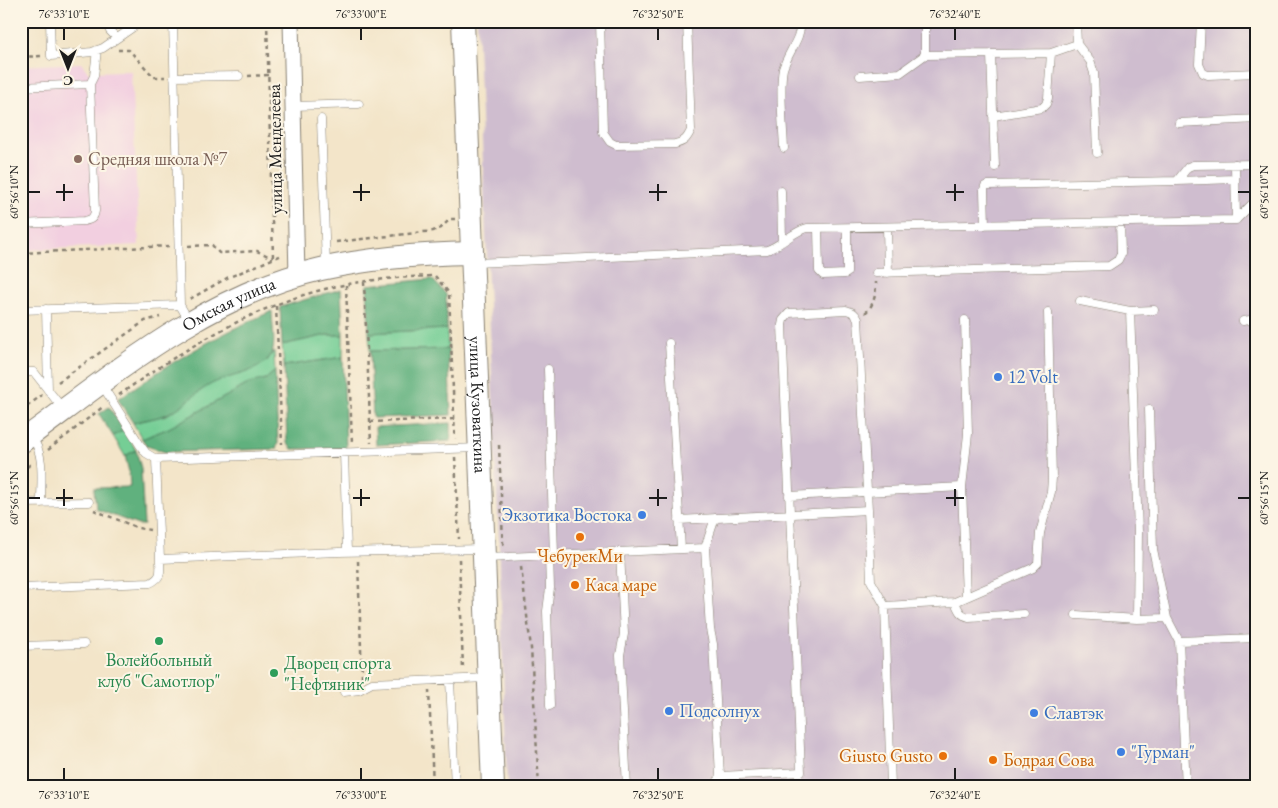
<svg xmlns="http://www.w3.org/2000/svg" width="1278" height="808" viewBox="0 0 1278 808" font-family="'EB Garamond',serif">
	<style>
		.built { fill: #f2cfe0 }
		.industrial { fill: #cfbdcf }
		.green { fill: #75ce95; stroke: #487558 }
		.forest { fill: #60b17e; stroke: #3e664d }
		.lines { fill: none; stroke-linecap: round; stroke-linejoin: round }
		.lane-casing { stroke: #888072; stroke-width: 9 }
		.street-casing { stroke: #888072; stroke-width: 17 }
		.secondary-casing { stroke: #888072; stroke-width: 24 }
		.path { stroke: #888072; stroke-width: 2.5; stroke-dasharray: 4 4; stroke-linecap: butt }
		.lane { stroke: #fff; stroke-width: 8 }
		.street { stroke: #fff; stroke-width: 15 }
		.secondary { stroke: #fff; stroke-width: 22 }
		.ticks { fill: none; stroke: #1c1c1c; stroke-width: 2 }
		.education-dot { fill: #8d6e63; stroke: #fcf5e5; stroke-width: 2 }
		.shop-dot { fill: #3f7fe0; stroke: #fcf5e5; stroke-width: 2 }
		.food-dot { fill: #e8710a; stroke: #fcf5e5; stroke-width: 2 }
		.leisure-dot { fill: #2e9e5b; stroke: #fcf5e5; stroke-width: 2 }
		.labels { text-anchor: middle; stroke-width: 4; stroke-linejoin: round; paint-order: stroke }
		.street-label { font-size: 18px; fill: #1c1c1c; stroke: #fcf5e5 }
		.education-label { font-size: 18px; fill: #785e54; stroke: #fcf5e5; text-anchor: start }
		.shop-label { font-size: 18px; fill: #366cbe; stroke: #fcf5e5; text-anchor: start }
		.food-label { font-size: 18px; fill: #c56008; stroke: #fcf5e5; text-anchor: start }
		.leisure-label { font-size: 18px; fill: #27864d; stroke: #fcf5e5 }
		.neatline { fill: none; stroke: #1c1c1c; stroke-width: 2 }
		.ticks-label { font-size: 12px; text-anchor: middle; fill: #1c1c1c }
	</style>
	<rect width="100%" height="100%" fill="#fcf5e5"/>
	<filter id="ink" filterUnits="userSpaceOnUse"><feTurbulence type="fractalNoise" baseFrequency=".02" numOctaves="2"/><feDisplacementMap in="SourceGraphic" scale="10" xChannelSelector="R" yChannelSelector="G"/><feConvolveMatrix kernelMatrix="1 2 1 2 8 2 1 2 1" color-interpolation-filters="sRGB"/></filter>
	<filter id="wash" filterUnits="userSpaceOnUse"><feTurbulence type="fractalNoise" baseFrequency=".0096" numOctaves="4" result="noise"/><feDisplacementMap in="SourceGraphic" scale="20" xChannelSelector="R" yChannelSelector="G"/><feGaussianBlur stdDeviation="1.12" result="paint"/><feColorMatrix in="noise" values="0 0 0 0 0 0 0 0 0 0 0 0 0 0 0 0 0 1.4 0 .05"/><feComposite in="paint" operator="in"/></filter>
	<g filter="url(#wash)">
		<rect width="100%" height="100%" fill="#f3e5c9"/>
		<path class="built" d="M81,63L88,72L131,71L139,245L21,250V66Z"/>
		<path class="industrial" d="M477,21H1257V787H507L499,543Z"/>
		<path class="green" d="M447,329L448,349L370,351L369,333Z
			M327,335H343V357L284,366L282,345Z
			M274,351L275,371L266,379L250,383L169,428L142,439L133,423L167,415L186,402L207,386L221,379L250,370L267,361Z
			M124,430L136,450L125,456L113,436Z"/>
		<path class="forest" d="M432,279L446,294L447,329L369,333L367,285Z
			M341,289L343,335H327L282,345L280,307Z
			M272,311C272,321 276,345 272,353C261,375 227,374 208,386C194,394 182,408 167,414C158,418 143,420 133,423L118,399C167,364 217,335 272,311Z
			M448,349L451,415L373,418L370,351Z
			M343,357L346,448L292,449L287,443L284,366Z
			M275,371L278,444L276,449L165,452L147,446L142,439L169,428L250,383L266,379Z
			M109,407L124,430L113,436L99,414Z
			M451,423V441L376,445L375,427Z
			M136,450L141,468L144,525H138L96,509C96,501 94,495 94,488L130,487L129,472L125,456Z"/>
	</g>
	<g filter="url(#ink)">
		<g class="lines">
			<g class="lane-casing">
				<path id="lane" d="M50,21L51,56L92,52L103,48L142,21
					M106,21L110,31L117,38
					M173,21L180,305
					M600,21L603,132L610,142L616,145L675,144C684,142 687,139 691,130L687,21
					M925,21V55
					M1076,21L1077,44L1090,61L1094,73L1097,153
					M1201,21L1199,64L1203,73L1208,75L1257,73
					M991,54L995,167
					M860,76L900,73L925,55L1051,53L1077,44
					M174,77L239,76
					M90,84L94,76L97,50
					M21,87L90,84L95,211C94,218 91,220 84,221L21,224
					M293,106L359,104
					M993,116L1042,108L1046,104L1048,98L1051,53
					M321,119L326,266
					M1179,123L1257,119
					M784,148C783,127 779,88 783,69C788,52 801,39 801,21
					M1235,164L1236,220
					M1177,181L1235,179
					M781,191L782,242
					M985,225L984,190L985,186L988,185L1177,181L1188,167L1193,165L1257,164
					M887,227L888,273
					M818,228L819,271L823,275L845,274L847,273V228
					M474,263L767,250C782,245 792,232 807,228L1236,220L1257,199
					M876,273L1109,266L1118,260L1121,254L1120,222
					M1080,301L1130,311L1138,532L1137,619
					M46,309L48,390
					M21,310L180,305L189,321
					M1130,311L1154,310
					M965,320L968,434L962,487L966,597
					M1243,321L1257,319
					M669,343L681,549
					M548,369L554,555
					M21,372H34L63,409
					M102,385L140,445L146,453L156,459L479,448
					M1149,409L1153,549L1167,618L1179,641L1186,787
					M32,437C45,455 41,481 41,503
					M344,452L347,552
					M156,459L160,559L339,552L482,549
					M789,496L962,487
					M22,503L89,502
					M679,520L868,510L871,581L885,606L891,787
					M705,548L715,518
					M620,552L624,634L620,655L627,787
					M549,556L550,588L547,611L550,706
					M486,558L705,548L710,629L713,644L720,776L715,787
					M21,588L150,583C163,577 160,571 160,559
					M955,602C959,611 960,615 969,617L1024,614
					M885,606L955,602L1033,568L1038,563L1040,533L1051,492L1052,478L1048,312
					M1076,615L1137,619L1167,618
					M1179,641L1257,638
					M21,646L84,644
					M450,680L455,787
					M344,692L359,690L372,683L487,678
					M720,776L801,772L782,325L783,320L789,313L846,310C853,312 855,313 858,319L868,510"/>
			</g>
			<g class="street-casing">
				<path id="street" d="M291,21L297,276"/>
			</g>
			<g class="secondary-casing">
				<g id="secondary">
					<path id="s1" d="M463,21L493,787"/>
					<path id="s2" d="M21,442C114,374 206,295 321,269C371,258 421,254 471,253"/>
				</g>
			</g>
			<path class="path" d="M267,21L273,258
				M21,22L39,21
				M118,50H129L154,77H165
				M21,57L42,56
				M248,76L268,75
				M336,242L433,231L441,228L450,219H455
				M188,246L212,245L219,253L257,251L273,258
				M21,253L170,246
				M364,282L371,443
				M346,285L352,443
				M190,299L227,278L282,255
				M276,306L282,444
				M865,313C874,306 876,294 876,282
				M58,382L145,321L160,317
				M119,395C182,350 253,306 329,288C363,280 400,277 435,276L449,293L455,439
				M21,411L42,395
				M370,422L454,419
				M499,445L503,543L506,548
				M48,450L104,406
				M455,457L459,539
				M21,472L32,463
				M94,510L138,528L150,530
				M459,559L463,669
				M358,561L362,678
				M521,567L531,648L539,787
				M429,690L433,787"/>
			<use href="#lane" class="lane"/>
			<use href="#street" class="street"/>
			<use href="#secondary" class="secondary"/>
		</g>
	</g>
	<path class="ticks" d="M64,28V40M361,28V40M658,28V40M955,28V40M64,184V201M361,184V201M658,184V201M955,184V201M28,192H40M56,192H73M353,192H370M649,192H667M946,192H964M1238,192H1250M64,489V506M361,489V506M658,489V506M955,489V506M28,498H40M56,498H73M353,498H370M649,498H667M946,498H964M1238,498H1250M64,768V780M361,768V780M658,768V780M955,768V780"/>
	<circle class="education-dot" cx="78" cy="159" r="5"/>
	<g class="shop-dot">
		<circle cx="998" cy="377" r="5"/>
		<circle cx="642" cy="515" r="5"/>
		<circle cx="669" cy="711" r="5"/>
		<circle cx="1034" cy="713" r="5"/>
		<circle cx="1121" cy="752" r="5"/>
	</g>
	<g class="food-dot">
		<circle cx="580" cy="537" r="5"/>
		<circle cx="575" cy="585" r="5"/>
		<circle cx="943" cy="756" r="5"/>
		<circle cx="993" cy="760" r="5"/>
	</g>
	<g class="leisure-dot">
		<circle cx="159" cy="641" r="5"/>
		<circle cx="274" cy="673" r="5"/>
	</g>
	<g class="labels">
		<g class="street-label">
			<text transform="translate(275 149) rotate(-91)" y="6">улица Менделеева</text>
			<text dy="6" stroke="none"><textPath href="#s2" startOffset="250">Омская улица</textPath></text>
			<text dy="6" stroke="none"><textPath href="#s1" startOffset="384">улица Кузоваткина</textPath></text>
		</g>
		<g class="education-label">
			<text x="88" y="165">Средняя школа №7</text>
		</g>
		<g class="shop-label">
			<text x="1008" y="383">12 Volt</text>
			<text x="632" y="521" text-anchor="end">Экзотика Востока</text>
			<text x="679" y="717">Подсолнух</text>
			<text x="1044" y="719">Славтэк</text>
			<text x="1131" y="758">"Гурман"</text>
		</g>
		<g class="food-label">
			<text x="580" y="562" text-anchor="middle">ЧебурекМи</text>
			<text x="585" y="591">Каса маре</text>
			<text x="933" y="762" text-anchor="end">Giusto Gusto</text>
			<text x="1003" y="766">Бодрая Сова</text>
		</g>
		<g class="leisure-label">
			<text x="159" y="666">Волейбольный<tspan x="159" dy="21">клуб "Самотлор"</tspan></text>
			<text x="284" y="669" text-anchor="start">Дворец спорта<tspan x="284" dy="21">"Нефтяник"</tspan></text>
		</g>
	</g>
	<rect width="1278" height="808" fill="none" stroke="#fcf5e5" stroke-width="55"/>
	<g transform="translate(68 68) rotate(180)" stroke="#fcf5e5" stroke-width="4" paint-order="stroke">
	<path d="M0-4L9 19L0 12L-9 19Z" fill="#1c1c1c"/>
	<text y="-8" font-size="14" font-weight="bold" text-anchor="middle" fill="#1c1c1c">С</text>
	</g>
	<rect x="28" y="28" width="1222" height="752" class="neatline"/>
	<g class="ticks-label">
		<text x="64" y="18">76°33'10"E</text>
		<text x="361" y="18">76°33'00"E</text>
		<text x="658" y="18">76°32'50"E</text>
		<text x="955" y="18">76°32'40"E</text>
		<text transform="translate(1264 192) rotate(-90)" y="4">60°56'10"N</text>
		<text transform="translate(14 192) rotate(-90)" y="4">60°56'10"N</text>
		<text transform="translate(1264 498) rotate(-90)" y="4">60°56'15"N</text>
		<text transform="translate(14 498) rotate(-90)" y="4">60°56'15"N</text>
		<text x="64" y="799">76°33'10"E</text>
		<text x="361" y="799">76°33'00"E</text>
		<text x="658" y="799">76°32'50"E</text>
		<text x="955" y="799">76°32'40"E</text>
	</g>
</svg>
